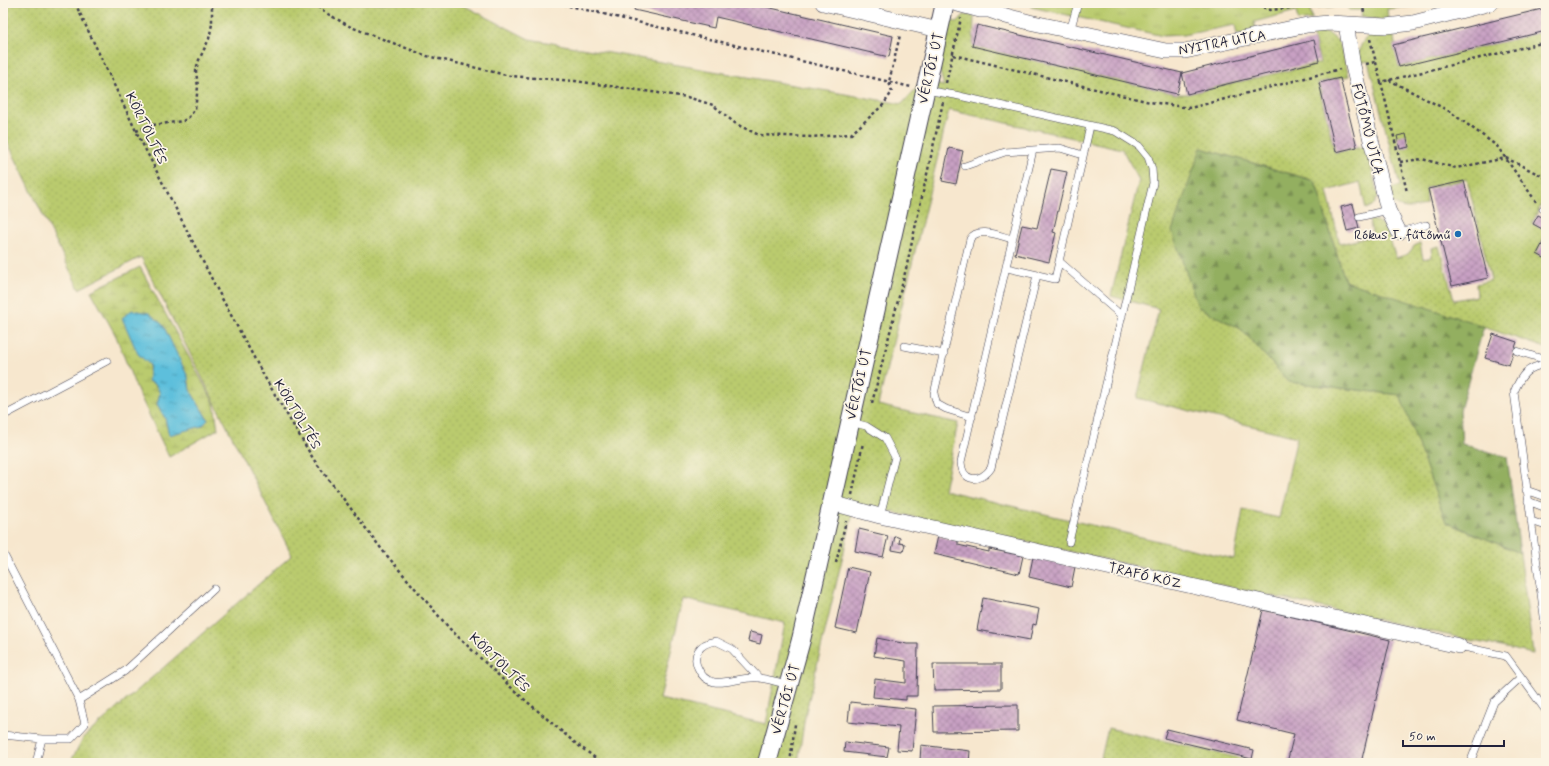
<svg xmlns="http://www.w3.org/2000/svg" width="1549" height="766" viewBox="0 0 1549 766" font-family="Mynerve,sans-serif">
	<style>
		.grass { fill: url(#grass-dots); stroke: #6e7654; fill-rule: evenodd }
		.forest { fill: url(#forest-firs); stroke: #5a684e }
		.wetland { fill: url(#wetland-marsh); stroke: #6e7654; fill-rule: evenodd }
		.park { fill: url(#park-tufts); stroke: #6e7654 }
		.water { fill: url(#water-ripples); stroke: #40708c }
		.building { fill: url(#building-cross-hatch) }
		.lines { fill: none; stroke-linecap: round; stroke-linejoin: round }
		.service-casing { stroke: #424051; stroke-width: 8 }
		.minor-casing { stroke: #424051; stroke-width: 16 }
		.tertiary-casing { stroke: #424051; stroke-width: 20 }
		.path { stroke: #424051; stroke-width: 2.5; stroke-dasharray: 3 3; stroke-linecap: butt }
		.service { stroke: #fff; stroke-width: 7 }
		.minor { stroke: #fff; stroke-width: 15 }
		.tertiary { stroke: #fff; stroke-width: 18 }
		.poi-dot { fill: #1f6fb2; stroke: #fcf5e5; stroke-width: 1.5 }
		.labels { text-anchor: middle; stroke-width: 3.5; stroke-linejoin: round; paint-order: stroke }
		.street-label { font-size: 14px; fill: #22223b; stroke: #fcf5e5 }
		.poi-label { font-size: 14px; fill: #22223b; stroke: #fcf5e5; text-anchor: end }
	</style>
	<defs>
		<pattern id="grass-dots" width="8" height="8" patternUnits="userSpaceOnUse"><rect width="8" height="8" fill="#bacb6e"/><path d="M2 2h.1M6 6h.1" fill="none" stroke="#a0ae60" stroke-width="1.8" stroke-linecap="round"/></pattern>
		<pattern id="forest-firs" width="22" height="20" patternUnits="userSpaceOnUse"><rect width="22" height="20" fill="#93af61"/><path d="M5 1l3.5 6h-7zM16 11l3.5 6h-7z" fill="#788e51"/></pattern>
		<pattern id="wetland-marsh" width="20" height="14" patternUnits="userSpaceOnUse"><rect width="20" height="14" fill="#bacb6e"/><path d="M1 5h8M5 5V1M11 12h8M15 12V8" fill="none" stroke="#a0ae60"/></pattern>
		<pattern id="park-tufts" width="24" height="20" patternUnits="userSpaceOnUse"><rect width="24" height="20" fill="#bacb6e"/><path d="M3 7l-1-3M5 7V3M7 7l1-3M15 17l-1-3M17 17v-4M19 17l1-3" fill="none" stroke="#a0ae60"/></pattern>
		<pattern id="water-ripples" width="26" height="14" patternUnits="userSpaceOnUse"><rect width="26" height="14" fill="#5dbfdc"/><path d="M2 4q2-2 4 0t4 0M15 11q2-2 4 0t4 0" fill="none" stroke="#4c9bb4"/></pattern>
		<pattern id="building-cross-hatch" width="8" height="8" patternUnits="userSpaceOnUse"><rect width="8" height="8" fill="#c8a0c3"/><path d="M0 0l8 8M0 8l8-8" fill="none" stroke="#a282a0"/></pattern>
	</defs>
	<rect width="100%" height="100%" fill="#fcf5e5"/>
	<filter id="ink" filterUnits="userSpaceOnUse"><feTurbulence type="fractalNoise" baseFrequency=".025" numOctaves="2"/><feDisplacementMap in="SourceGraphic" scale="8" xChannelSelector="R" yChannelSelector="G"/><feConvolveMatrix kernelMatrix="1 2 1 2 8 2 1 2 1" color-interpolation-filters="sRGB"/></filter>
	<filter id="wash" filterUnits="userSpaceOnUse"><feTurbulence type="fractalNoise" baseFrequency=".012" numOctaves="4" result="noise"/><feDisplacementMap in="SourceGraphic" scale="16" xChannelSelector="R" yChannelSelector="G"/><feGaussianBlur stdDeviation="0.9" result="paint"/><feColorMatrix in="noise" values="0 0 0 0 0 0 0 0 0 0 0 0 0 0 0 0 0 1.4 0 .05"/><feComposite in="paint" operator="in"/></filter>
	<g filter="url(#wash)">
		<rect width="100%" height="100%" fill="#f7e7ce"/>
		<path class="grass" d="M3,3H459L529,39L902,104L923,81L944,86L938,65L948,25L952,21L957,22L964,15H974L973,46L1177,94H1187L1320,63L1315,42L1311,32H1327L1339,42L1349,76L1318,83L1335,153L1366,146L1378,196L1374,205L1366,209L1360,182L1327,191L1340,244L1373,236L1369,220C1389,220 1390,243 1396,258L1408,254L1415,245L1420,243L1423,259L1432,257L1431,248L1439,246L1454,300L1477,296L1476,284L1491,280L1467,179L1426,188L1427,203C1417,209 1400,211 1392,201C1390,198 1390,192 1389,189L1400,186L1368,61L1359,63C1357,39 1370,30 1393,32L1399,67L1546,31V196L1532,223L1546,231V234L1536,253L1546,259V348L1345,281L1315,181L1201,148L1198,307L1241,329L1289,382L1401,395L1446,522L1520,553L1533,654L855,504L805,716L798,763H70L83,738L292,555L141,257L79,289L3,133ZM949,110L1122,149L1139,180L1111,296L1159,309L1137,398L1297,437L1279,518L1243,510L1234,559L944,490L958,423L878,405ZM683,599L785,623L766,724L660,699Z
			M1108,728L1261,763H1100Z"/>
		<path class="forest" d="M1201,148L1315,181L1345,281L1484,326L1460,410L1462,444L1507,457L1520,553L1446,522L1400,395L1289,382L1241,329L1198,307L1172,231Z"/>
		<path class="wetland" d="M140,267L214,403L218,429L169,457L135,385L116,336L91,291ZM150,365L188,377L190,390L208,420L169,435L165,418L157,404L160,393L156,385L148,381Z"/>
		<path class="park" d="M1031,3H1427L1415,6L1387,9L1388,19L1381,20L1361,16L1362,10H1349L1348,6L1310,8L1312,19L1298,21L1296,11L1254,22L1256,31L1237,35L1235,25L1183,35L1163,36L1031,7Z"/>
		<path class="water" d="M132,310L149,313L163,325L188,377L190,390L208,420L202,426L169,435L165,418L157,404L160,393L156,385L148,381L150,365L138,354L122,318Z"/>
		<g id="blocks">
			<path class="building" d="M636,3H708L719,5V3H749L893,36L889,57L716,17L714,28L634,10Z
				M1546,8V31L1399,67L1393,45Z
				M977,25L1182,73L1314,40L1319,61L1187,94L1182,73L1177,94L972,46Z
				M1340,78L1357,147L1336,152L1319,83Z
				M1406,134L1409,147L1400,149L1397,136Z
				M949,148L963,151L956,184L942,181Z
				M1051,169L1067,172L1053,232L1056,233L1049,262L1015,254L1022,225L1037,228Z
				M1464,181L1488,278L1452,286L1428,189Z
				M1353,204L1359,228L1347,231L1341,207Z
				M1538,215L1546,219V231L1533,224Z
				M1546,237V259L1537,254Z
				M1493,334L1517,342L1509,365L1485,358Z
				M859,529L888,536L883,557L855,551Z
				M895,536L900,538L899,543L905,544L903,552L892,550Z
				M938,536L958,541V545L989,552V549L1023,556L1019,574L934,554Z
				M1033,557L1075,567L1071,587L1029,577Z
				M848,567L870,572L857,633L835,628Z
				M983,598L1039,609L1036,625L1033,624L1030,640L977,630Z
				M1263,610L1390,640L1361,763H1287L1294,734L1237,720Z
				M750,632L762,635L760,644L748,641Z
				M877,638L907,644H918L917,696H906V700L873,697L875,679L906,683V661L874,656Z
				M933,664H1001V689L934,690Z
				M850,702L916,709L912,751L897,750L899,727L848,722Z
				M1018,705V731L934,732L933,706Z
				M1167,729L1254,750L1252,759L1164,738Z
				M845,742L889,747L887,757L844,752Z
				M921,745L970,751L969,763H935L920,761Z"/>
		</g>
	</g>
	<g filter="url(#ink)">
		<use href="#blocks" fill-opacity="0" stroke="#424051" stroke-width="1"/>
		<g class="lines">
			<g class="service-casing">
				<path id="service" d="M991,9L1003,3
					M1070,31L1078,3
					M925,90L955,95L1115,131L1139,146L1148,157L1152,169L1153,183L1069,542
					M1033,150L961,462C962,483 981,483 991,468L1037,275
					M965,166L1005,152L1060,148L1083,155
					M1543,209L1546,211
					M1359,217L1388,210
					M1399,232L1426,225
					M1060,262L1122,316
					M1007,268L1055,279L1090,126
					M904,346L944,354
					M1517,351L1546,360
					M1546,364C1527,367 1521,375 1514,392L1546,631
					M3,416L107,361
					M972,417L946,409L937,404L934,394L970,239C978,226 1000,236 1012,239
					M851,422L866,426L885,438L895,457L880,516
					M1526,490L1546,497
					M1528,501L1546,508
					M1531,521L1546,526
					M3,553L79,700L85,724L71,739H42
					M1459,646L1506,656L1546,711
					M758,677L732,649L716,641C709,642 702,644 698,651C695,656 695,663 698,668C709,695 738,675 759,678C769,679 779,683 789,684
					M79,700L125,671L214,589
					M3,735L42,739L36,763
					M1470,763L1494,702L1521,677"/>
			</g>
			<g class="minor-casing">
				<path id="minor" d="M823,3L939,30
					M954,3L980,10H989L1006,16L1029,22L1086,34L1166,51H1185L1307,25L1329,23L1386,26L1413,23L1491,3
					M1346,24L1353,66L1388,210L1399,232
					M832,503L880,516L1459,646"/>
			</g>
			<g class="tertiary-casing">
				<path id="tertiary" d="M767,763L801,640L945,3"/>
			</g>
			<path class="path" d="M75,3L136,131L218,291L264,376L314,460L383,551L450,629L517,693L574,742L602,763
				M313,3L326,13L351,27L427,56L510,76L575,81L687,97L713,105L736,124L759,135L812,137L851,134L883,105L892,92L889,82L900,35
				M557,3L911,87
				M1252,3L1270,10L1335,3
				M1362,3L1364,12
				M598,13L600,3
				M1370,39L1381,82L1546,42
				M953,55L1150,102L1190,108L1340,69
				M1366,64L1375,62
				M1389,80L1449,111L1497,146L1537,203
				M1381,82L1407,192
				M946,83L961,18
				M136,131L153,125L183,121L189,117L195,109L198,87L196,71L198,62L209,39L212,24V3
				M1400,162L1422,159L1456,168L1506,158L1546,178
				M872,403L906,269L943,102
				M852,495L863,443
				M836,563L846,521
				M790,763L795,724"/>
			<use href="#service" class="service"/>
			<use href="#minor" class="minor"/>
			<use href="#tertiary" class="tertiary"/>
		</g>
	</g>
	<circle class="poi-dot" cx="1458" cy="234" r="4"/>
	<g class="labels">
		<g class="street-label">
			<text transform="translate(1222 42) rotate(-10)" y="5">NYITRA UTCA</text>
			<text transform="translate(930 68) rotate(-77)" y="5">VÉRTÓI ÚT</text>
			<text transform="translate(147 128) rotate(64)" y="5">KÖRTÖLTÉS</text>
			<text transform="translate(1368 129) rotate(76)" y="5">FŰTŐMŰ UTCA</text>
			<text transform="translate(858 384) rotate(-77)" y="5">VÉRTÓI ÚT</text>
			<text transform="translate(298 414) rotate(59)" y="5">KÖRTÖLTÉS</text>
			<text transform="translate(1145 575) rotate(13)" y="5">TRAFÓ KÖZ</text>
			<text transform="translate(500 662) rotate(44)" y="5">KÖRTÖLTÉS</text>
			<text transform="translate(785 699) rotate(-74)" y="5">VÉRTÓI ÚT</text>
		</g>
		<g class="poi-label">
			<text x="1450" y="239">Rókus I. fűtőmű</text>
		</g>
	</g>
	<rect width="1549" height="766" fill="none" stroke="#fcf5e5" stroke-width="16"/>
	<path d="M1403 740v6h101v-6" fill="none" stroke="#22223b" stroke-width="2"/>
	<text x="1409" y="740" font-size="12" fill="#22223b" stroke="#fcf5e5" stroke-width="3" paint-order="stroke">50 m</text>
</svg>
